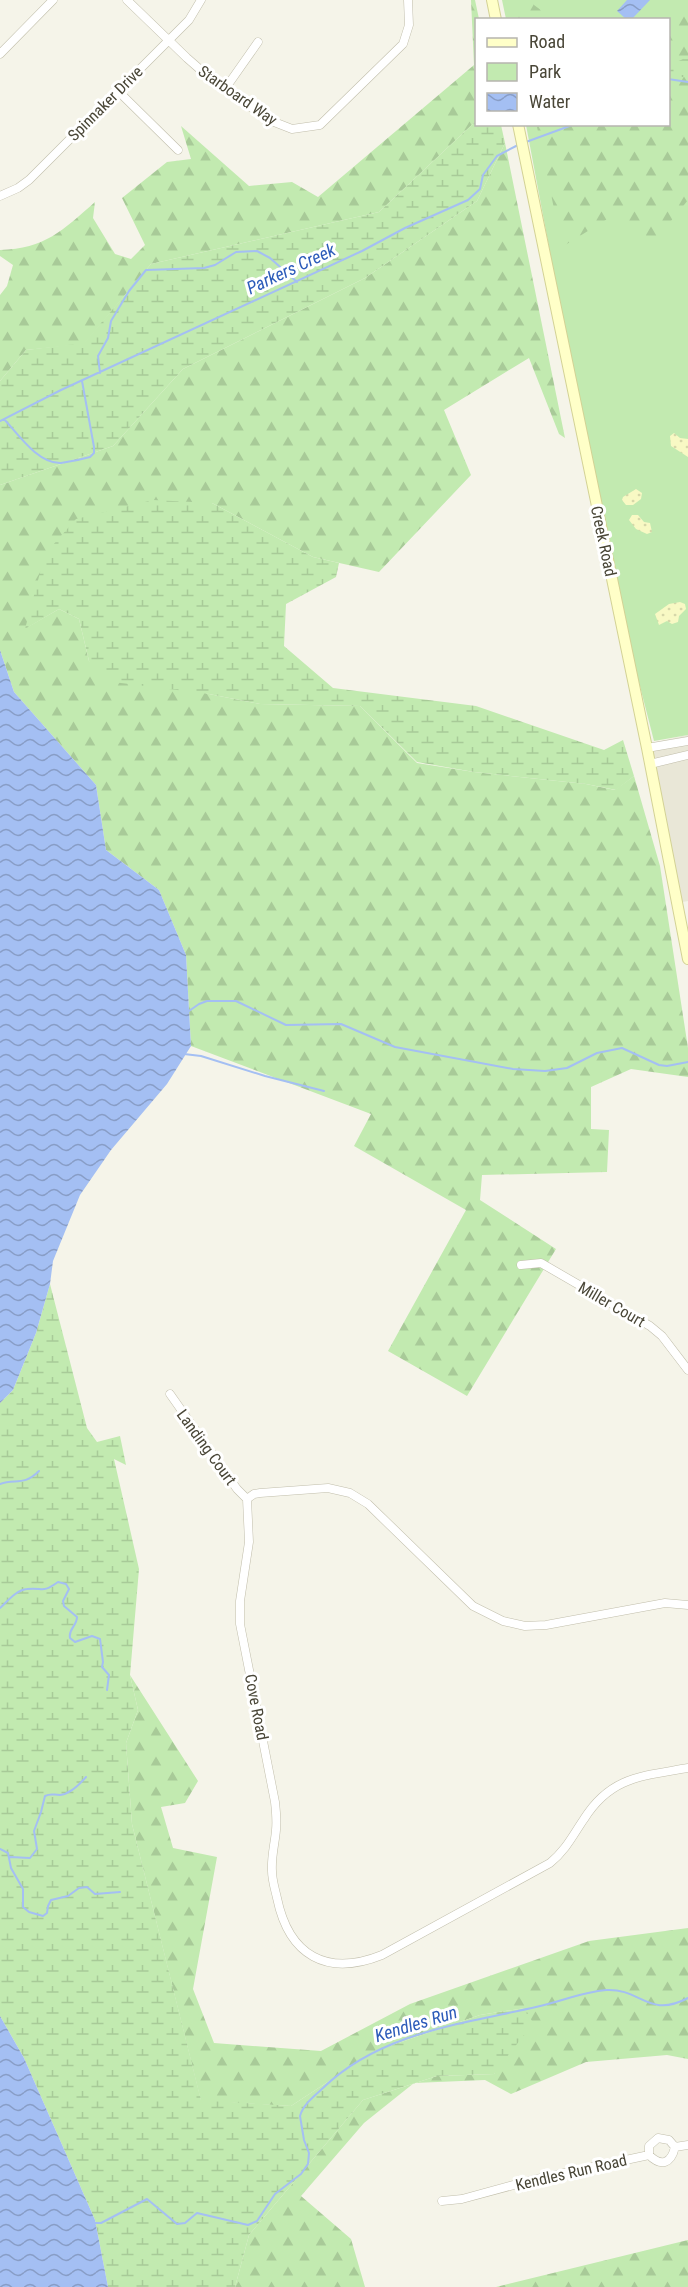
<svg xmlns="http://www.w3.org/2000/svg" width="688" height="2287" viewBox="0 0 688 2287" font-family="'Roboto Condensed',sans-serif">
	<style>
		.residential { fill: #e9e7d7 }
		.green { fill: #c2eab0 }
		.forest { fill: url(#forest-firs) }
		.wetland { fill: url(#wetland-marsh) }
		.sand { fill: url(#sand-dots) }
		.water { fill: url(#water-waves) }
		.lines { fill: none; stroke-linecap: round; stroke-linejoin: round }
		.stream { stroke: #a4bff3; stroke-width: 2 }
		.minor-casing { stroke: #c1beab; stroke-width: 9 }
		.secondary-casing { stroke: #d3d295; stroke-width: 12 }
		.minor { stroke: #fff; stroke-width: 8 }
		.secondary { stroke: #ffffc8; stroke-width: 10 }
		.labels { text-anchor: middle; stroke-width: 6; stroke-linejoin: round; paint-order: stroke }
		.street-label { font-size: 16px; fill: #494637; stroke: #fff }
		.water-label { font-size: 18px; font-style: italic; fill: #2c5bb9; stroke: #fff }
	</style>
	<defs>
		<pattern id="forest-firs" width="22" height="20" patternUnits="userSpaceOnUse" patternTransform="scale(1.5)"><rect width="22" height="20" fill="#c2eab0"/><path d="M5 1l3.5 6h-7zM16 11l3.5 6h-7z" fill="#a8ca98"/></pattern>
		<pattern id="wetland-marsh" width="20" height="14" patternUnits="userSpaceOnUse" patternTransform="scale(1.5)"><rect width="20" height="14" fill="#c2eab0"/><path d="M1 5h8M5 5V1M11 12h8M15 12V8" fill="none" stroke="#a8ca98"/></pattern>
		<pattern id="sand-dots" width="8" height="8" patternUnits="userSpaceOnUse" patternTransform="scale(1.5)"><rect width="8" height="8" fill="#f8f9c4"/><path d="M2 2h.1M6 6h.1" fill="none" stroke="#d6d7a9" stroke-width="1.8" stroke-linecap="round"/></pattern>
		<pattern id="water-waves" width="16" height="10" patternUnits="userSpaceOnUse" patternTransform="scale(1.5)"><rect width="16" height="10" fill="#a4bff3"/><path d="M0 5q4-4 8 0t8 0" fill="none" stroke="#889dc6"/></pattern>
	</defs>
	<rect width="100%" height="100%" fill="#f5f4e9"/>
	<path class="residential" d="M688,735V901L677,903L646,744Z"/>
	<path class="green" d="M502,0H688V735L654,741L609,565L526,125L668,124V20L506,19Z"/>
	<path class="forest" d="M471,0H475L479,19L476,20V121L379,212L151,264L84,344L26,350L0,381V295L7,286L13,265L0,256V250C45,249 63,230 95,202L93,218L115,254L131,259L145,245L122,198L167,162L191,159L181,126L249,186L292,182L318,197L474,65Z
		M511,0H534V5L553,19H515Z
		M688,3V57L669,65V20Z
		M669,77H688V200L654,242L617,213L562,247L537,127L543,124H668Z
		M505,143L565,438L559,434L529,358L444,410L471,475L379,572L313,557L212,503L26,628L59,609L79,619L89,661L209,694L260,704L360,706L417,763L474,772L586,784L615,790L634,776L660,866L688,1048V1077L631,1069L591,1087V1129L609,1130L607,1172L482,1175L480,1200L556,1249L467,1396L388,1351L466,1210L354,1146L371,1114L191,1046L186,955L159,890L106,850L96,785L14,692L0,650V485L113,446L183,369L365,278L477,201Z
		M130,1675L198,1781L185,1803L161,1807L173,1848L217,1857L193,1989L214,2043L321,2051L410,2004L589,1941L688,1928V2059L667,2055L586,2062L511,2094L485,2080L414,2083L364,2123L301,2196L351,2239L365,2287H235L249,2235L363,2100L437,2076L494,2074L525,2008L480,2015L375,2051L291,2106L201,2101L132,1824L126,1743L138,1710Z
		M688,2240V2287H496Z"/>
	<path class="wetland" d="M688,57V77H669V65Z
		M476,121V124L501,125L505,143L477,201L365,278L183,369L113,446L0,485V381L26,350L84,343L151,264L379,212Z
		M153,500L212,503L313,557L339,563L336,577L286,604L284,646L333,688L476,706L604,750L623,740L634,776L616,790L586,784L474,772L417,762L360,706L260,704L209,694L113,682L89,661L79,619L59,609L25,629L45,554L76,519Z
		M50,1284L87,1428L97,1442L120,1436L126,1465L114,1459L139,1569L130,1675L138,1710L126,1743L132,1824L201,2100L291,2106L375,2051L480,2015L525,2008L533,2023L494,2074L437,2076L363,2100L249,2235L235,2287H108L95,2220L24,2058L0,2016V1403L13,1390L36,1333Z"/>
	<path class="sand" d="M674,433L680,438L688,439V457L671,446L670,436Z
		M636,489L642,493L641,499L633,505H626L622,500L623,497Z
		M632,515H638L644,522L650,523L652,532L647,534L636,529L629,520Z
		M680,602L685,604L686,609L679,616L678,622L672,624L667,621L659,625L655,614L669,604Z"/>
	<path class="water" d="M627,0H650L632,19H626L617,11Z
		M0,650L14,692L96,785L106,850L159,890L186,955L191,1046L167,1084L111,1150L80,1195L53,1261L50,1284L36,1333L13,1390L0,1403Z
		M0,2016L24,2058L95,2220L108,2287H0Z"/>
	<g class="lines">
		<path class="stream" d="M668,79L688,82
			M526,142L575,124
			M100,373L98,356L108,338L111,321L129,291L146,270L204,268L215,265L236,252L257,251L270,258L297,282
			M4,419C18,434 38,464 61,463C68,462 83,459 90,457L94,453V447L82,381
			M0,421L61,390L362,251L405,228L468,200L480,189L483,175L497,156L518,145
			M189,1011L199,1004L207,1001H236L286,1025L341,1024L395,1047L513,1069L545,1071L567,1068L597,1053L622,1048L659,1065L667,1066L688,1062
			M184,1054L201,1056L265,1076L324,1091
			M0,1484C15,1478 23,1487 39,1471
			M0,1608C7,1602 16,1590 27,1589C44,1587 41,1594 58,1582L66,1584L69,1589L63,1601L64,1606L77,1617C77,1626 68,1629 70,1638L75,1642L92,1636L100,1639L103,1662L102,1667L109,1675L107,1690
			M0,1849L8,1853L11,1868L23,1889V1907L29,1912L43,1916L47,1913L48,1906L51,1900L68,1896L79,1888L87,1887L95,1894L120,1892
			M10,1857L30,1858L37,1849L34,1831L41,1812L45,1796C51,1793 53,1795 60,1795C70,1794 80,1784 86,1777
			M94,2223H101L147,2199L177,2224L185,2223L197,2213L248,2225L257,2221L275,2194L301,2174L308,2164L309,2153L304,2140L300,2116C303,2105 314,2096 323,2088C380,2033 461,2024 536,2007C560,2002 582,1992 606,1990C641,1988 648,2019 688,1998"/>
		<g class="minor-casing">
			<path id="minor" d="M127,0L187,58L211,79L269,120L292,129L320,125L403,44L409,25L408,0
				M0,54L53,0
				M225,89L258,42
				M118,91L178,150
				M0,196L18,188L29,180L189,20L201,0
				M647,748L688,741
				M650,764L688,755
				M521,1265L541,1263L650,1326L662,1336L688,1370
				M170,1394L237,1489L247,1499
				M688,1605L665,1603L546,1625L525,1626L503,1621L473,1606L368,1504L350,1493L328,1488L260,1493L254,1494L247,1499L249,1542L240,1601V1624L275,1802C276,1811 277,1821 276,1830C275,1843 271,1857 272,1871C272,1880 275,1889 277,1898C289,1956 327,1977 382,1955L550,1863C566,1850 573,1835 584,1819C611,1776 643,1776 688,1768
				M675,2147L688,2145
				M649,2155V2146L658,2138L669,2140L675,2147
				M442,2201L462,2199L532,2180L649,2155C661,2167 671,2164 675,2147"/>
		</g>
		<g class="secondary-casing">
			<path id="secondary" d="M492,0L496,20
				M518,124L647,748L688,959"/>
		</g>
		<use href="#minor" class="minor"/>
		<use href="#secondary" class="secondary"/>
	</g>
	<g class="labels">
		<g class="street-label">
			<text transform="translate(238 95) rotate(35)" y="6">Starboard Way</text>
			<text transform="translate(105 103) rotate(-45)" y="6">Spinnaker Drive</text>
			<text transform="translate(604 541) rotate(78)" y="6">Creek Road</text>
			<text transform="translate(612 1304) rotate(30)" y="6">Miller Court</text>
			<text transform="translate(207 1447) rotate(54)" y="6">Landing Court</text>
			<text transform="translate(257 1707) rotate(79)" y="6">Cove Road</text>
			<text transform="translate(571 2172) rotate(-13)" y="6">Kendles Run Road</text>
		</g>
		<g class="water-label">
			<text transform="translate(291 269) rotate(-25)" y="6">Parkers Creek</text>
			<text transform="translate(416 2024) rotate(-17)" y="6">Kendles Run</text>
		</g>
	</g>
	<rect x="475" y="18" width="195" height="108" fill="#ffffff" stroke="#b6b5af" stroke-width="1.5"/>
	<rect x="487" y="38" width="30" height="9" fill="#ffffc8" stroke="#b6b5af" stroke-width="1.5"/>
	<text x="529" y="48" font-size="18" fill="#494637">Road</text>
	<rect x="487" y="63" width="30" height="18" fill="#c2eab0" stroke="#b6b5af" stroke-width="1.5"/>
	<text x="529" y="78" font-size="18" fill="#494637">Park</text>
	<rect x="487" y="93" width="30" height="18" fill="url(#water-waves)" stroke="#b6b5af" stroke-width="1.5"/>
	<text x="529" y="108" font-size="18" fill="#494637">Water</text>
</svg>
